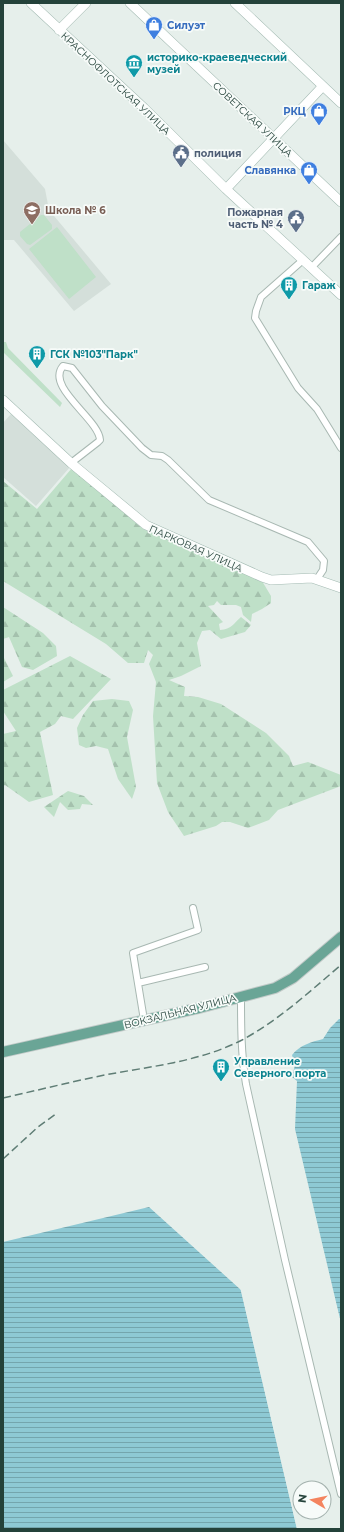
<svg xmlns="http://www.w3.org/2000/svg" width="344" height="1532" viewBox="0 0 344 1532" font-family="Montserrat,sans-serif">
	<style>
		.built { fill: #d4dfda }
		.green { fill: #bfe0c8 }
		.forest { fill: url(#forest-firs) }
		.water { fill: url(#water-rules) }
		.pier { fill: #e6efeb }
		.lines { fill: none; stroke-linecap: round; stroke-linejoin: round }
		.street-casing { stroke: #a8b8b2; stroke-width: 8 }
		.secondary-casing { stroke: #a4bbb3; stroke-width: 10 }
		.primary-casing { stroke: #c2cac8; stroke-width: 12 }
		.street { stroke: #fff; stroke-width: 6 }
		.secondary { stroke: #fff; stroke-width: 9 }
		.primary { stroke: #6aa596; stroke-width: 10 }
		.rail { stroke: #5f7d75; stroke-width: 1.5; stroke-dasharray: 8 4; stroke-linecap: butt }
		.labels { text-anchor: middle; stroke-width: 3.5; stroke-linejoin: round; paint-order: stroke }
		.shop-label { font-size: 10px; font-weight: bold; fill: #366cbe; stroke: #f7fbf9; text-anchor: end }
		.culture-label { font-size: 10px; font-weight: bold; fill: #0d838f; stroke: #f7fbf9; text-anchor: start }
		.street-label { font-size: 10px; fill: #24423a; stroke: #f7fbf9 }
		.service-label { font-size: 10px; font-weight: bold; fill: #4e5e75; stroke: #f7fbf9; text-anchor: start }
		.education-label { font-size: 10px; font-weight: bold; fill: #785e54; stroke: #f7fbf9; text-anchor: start }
	</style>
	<defs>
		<pattern id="forest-firs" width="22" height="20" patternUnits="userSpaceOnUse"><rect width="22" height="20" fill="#bfe0c8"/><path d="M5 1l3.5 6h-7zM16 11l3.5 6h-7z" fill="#a4c1ad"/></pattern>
		<pattern id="water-rules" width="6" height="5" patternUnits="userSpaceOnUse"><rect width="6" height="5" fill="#8ec9d4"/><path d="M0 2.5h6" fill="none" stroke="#74a5ad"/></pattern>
	</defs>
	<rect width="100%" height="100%" fill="#e6efeb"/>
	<path class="built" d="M3,140L45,189L49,210L111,284L74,311L14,240H3Z
		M11,414L70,467L36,506L3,477V423Z"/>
	<path class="green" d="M41,215H44L52,225V229L30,245L27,244L20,236V232Z
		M57,227L96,277L69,299L29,249Z
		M3,342H6L8,348L62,403L60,407L3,352Z"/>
	<path class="forest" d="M72,468L143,529L262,581L271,596V603L262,609L252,614L251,622L243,615L241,607L236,605H221L217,601L214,605L208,606L223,622L219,624L220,630C232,629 233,624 241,617L251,625L245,632L221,639L210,630L202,631L197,643L201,666L181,676L169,680L185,687L184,696L198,697L221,704L266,733L289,756L293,766L308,762L341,775V786L278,810L269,820L248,828L230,822H222L216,826L184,836L168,812L157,783L153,716L156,682L149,664L153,655L148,650L144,663H128L106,644L3,581V481L37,509Z
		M3,607L43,633L56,646L57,656L33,670L22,667L9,637L3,639Z
		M3,656L13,676L3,682Z
		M70,656L111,679L73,719L61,716L55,724L40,732L53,795L29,802L5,785L3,786V734L16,731L3,711V690Z
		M112,699L129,701L133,710L127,737L136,787L132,799L118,779L108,749L96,746L86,748L79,745L77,728L83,715L93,701Z
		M68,791L84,796L93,805L82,804L80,809L68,810L60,802L54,817L44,807Z"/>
	<path class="water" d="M339,1019H341V1323L295,1129L297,1081L292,1077L295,1065L292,1055C300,1045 311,1042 323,1039L330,1028Z
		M149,1207L241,1290L297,1529H3V1242Z"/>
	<path class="pier" d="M296,1082L293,1129L341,1325L339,1323L293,1129L294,1083Z
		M240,1287L243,1290L299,1529H297Z"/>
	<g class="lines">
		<g class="street-casing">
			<path id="street" d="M303,260L261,297L256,311L255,318L298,388L317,409L341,448
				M311,268L341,237
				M71,463L98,442L100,440C99,419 45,387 63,366L72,368L102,406L142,448L151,455L162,456L168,460L209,500L308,542L324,561L323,570L317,579
				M138,983L205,967
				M241,996C241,1026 241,1054 246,1084L285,1260L341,1494
				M144,1020L133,953L198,930L193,908"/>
		</g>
		<g class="secondary-casing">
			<path id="secondary" d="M31,3L144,108L226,189L341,295
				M130,3L341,202
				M235,3L341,103
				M59,30L86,3
				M226,189L323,86
				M3,400L71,463L146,525L262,577L271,580L312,578L341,588"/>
		</g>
		<g class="primary-casing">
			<path id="primary" d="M3,1052L199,1008L275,988L293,978L341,937"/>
		</g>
		<use href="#street" class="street"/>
		<use href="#secondary" class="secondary"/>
		<use href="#primary" class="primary"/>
		<path class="rail" d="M3,1098C39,1090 74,1081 110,1074C154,1066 201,1061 242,1040C279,1020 309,992 341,965
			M3,1159L38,1127L57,1113"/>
	</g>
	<defs>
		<g id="shop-pin" transform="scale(0.9)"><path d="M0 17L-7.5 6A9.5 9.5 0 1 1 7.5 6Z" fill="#3f7fe0" stroke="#f7fbf9"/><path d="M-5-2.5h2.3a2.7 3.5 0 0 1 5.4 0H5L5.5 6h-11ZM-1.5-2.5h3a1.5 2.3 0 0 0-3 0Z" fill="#fff"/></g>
		<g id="museum-pin" transform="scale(0.9)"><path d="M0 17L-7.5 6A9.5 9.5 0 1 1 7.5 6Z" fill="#0f9aa8" stroke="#f7fbf9"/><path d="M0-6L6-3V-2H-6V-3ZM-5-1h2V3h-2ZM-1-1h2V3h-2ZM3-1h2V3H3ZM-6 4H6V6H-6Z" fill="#fff"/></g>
		<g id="civic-pin" transform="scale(0.9)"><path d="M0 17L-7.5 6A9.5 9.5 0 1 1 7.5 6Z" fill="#5c6f8a" stroke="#f7fbf9"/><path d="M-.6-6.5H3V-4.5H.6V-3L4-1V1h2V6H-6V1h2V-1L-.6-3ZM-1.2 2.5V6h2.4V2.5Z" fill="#fff"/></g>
		<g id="school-pin" transform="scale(0.9)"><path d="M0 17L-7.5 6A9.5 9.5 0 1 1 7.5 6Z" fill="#8d6e63" stroke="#f7fbf9"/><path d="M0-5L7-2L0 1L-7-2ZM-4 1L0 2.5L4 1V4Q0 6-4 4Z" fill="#fff"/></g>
		<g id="building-pin" transform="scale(0.9)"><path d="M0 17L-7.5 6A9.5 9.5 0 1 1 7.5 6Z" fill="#0f9aa8" stroke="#f7fbf9"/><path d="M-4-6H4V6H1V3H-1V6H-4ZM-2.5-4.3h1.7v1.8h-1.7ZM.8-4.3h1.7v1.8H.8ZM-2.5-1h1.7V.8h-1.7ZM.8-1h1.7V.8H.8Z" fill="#fff"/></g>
	</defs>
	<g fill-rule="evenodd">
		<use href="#shop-pin" x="154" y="25"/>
		<use href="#museum-pin" x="134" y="63"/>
		<use href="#shop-pin" x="319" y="111"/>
		<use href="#civic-pin" x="181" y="153"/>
		<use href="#shop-pin" x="309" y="170"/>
		<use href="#school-pin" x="32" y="210"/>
		<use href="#civic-pin" x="296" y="218"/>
		<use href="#building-pin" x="289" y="285"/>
		<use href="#building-pin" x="37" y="354"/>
		<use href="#building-pin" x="221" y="1067"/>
	</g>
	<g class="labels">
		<g class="shop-label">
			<text x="167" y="29" text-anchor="start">Силуэт</text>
			<text x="306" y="115">РКЦ</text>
			<text x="296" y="174">Славянка</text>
		</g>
		<g class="culture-label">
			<text x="147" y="61">историко-краеведческий<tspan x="147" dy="12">музей</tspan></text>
			<text x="302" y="289">Гараж</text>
			<text x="50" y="358">ГСК №103"Парк"</text>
			<text x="234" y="1065">Управление<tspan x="234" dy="12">Северного порта</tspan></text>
		</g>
		<g class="street-label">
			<text transform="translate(116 83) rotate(43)" y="4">КРАСНОФЛОТСКАЯ УЛИЦА</text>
			<text transform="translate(253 119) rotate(43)" y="4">СОВЕТСКАЯ УЛИЦА</text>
			<text transform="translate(196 548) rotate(24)" y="4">ПАРКОВАЯ УЛИЦА</text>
			<text transform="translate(180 1011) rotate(-14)" y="4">ВОКЗАЛЬНАЯ УЛИЦА</text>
		</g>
		<g class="service-label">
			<text x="194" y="157">полиция</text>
			<text x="283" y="216" text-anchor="end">Пожарная<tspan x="283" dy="12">часть № 4</tspan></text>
		</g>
		<g class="education-label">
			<text x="45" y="214">Школа № 6</text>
		</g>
	</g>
	<rect width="344" height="1532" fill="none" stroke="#24423a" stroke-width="8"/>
	<g transform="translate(312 1500) rotate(279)"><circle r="19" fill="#f7fbf9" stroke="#a3b1ad"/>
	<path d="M0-3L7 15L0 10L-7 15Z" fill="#f4845f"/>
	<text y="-6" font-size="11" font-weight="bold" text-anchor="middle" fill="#24423a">N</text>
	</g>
</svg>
